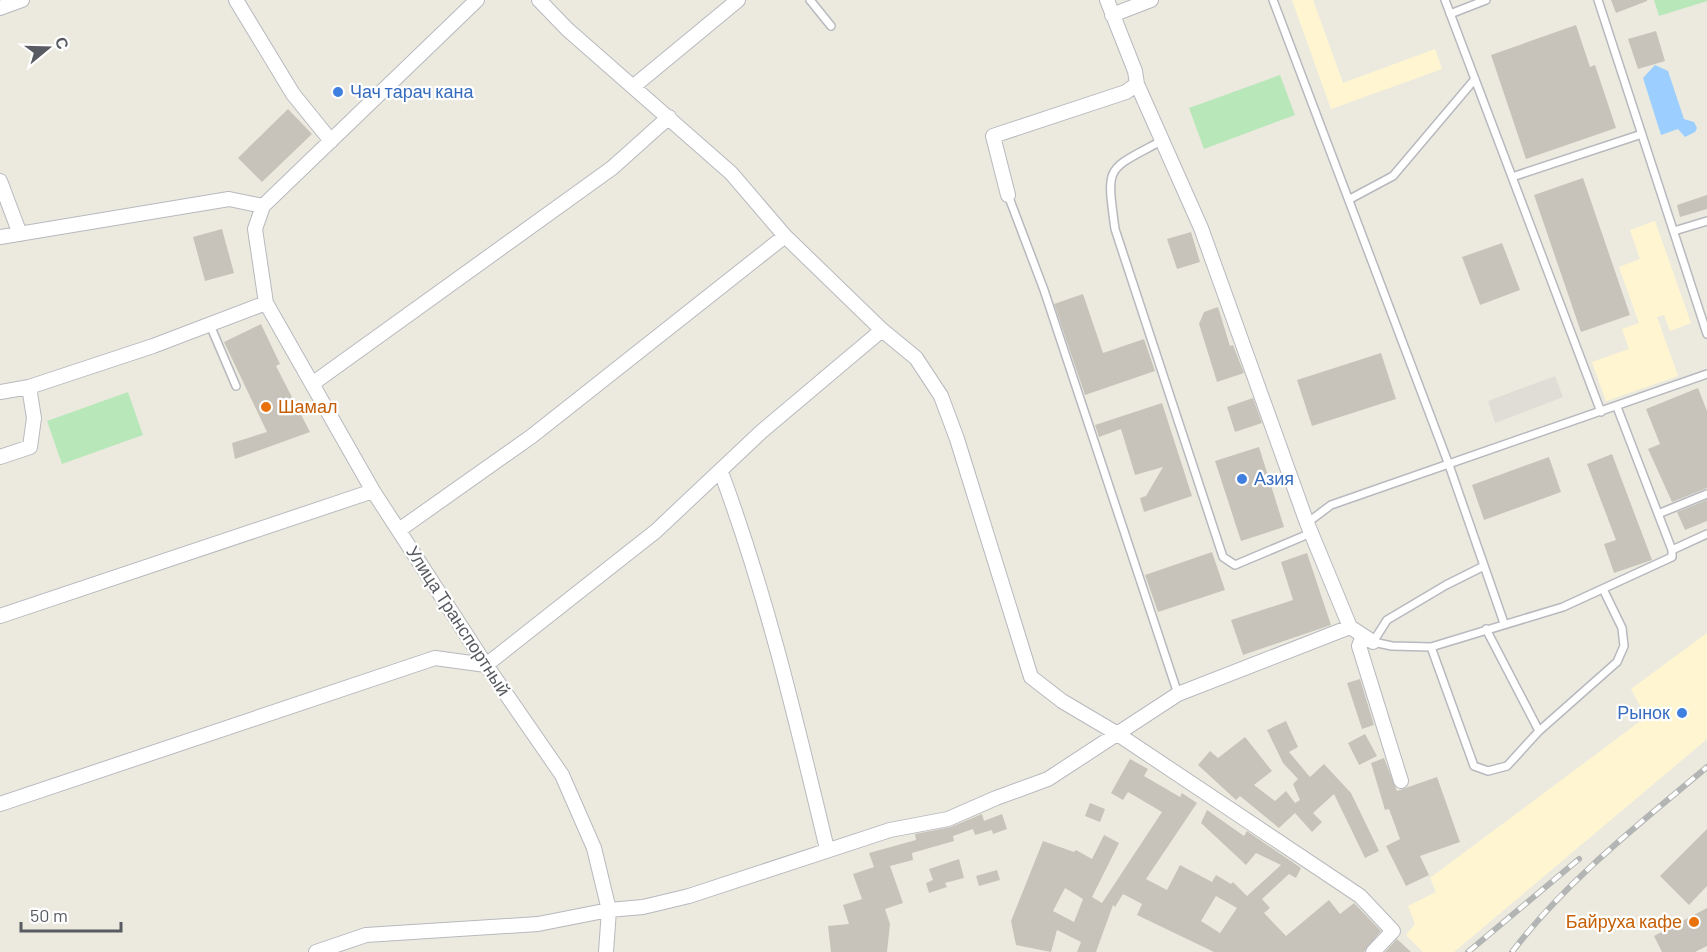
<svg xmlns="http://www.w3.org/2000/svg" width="1707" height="952" viewBox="0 0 1707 952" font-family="Barlow,sans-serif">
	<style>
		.commercial { fill: #fff6d1 }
		.industrial { fill: #dfddd6 }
		.green { fill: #b8e7ba }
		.water { fill: #9ccfff }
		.building { fill: #c7c3bb; fill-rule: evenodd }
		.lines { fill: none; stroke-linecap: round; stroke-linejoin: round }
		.lane-casing { stroke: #b7b9bf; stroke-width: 10 }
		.street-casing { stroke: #b7b9bf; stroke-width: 16 }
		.lane { stroke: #fff; stroke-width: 7 }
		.street { stroke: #fff; stroke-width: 14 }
		.rail-casing { stroke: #b3b4b4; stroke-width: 6 }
		.rail { stroke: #fff; stroke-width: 4; stroke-dasharray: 11; stroke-linecap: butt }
		.shop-dot { fill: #3f7fe0; stroke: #fff; stroke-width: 2 }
		.food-dot { fill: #e8710a; stroke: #fff; stroke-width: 2 }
		.labels { text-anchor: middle; stroke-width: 4.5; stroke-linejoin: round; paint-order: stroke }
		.shop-label { font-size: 18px; fill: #366cbe; stroke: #fff; text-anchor: start }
		.food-label { font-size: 18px; fill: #c56008; stroke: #fff; text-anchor: start }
		.street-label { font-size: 18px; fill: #585b61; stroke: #fff }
	</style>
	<rect width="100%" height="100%" fill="#eceade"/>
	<path class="commercial" d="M1292,0H1313L1343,83L1435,49L1442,69L1331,109Z
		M1655,221L1691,323L1670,331L1664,315L1657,317L1678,376L1606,401L1592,362L1629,349L1622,329L1639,323L1619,267L1640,259L1630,230Z
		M1707,633V739L1454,952H1423L1406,935L1415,924L1408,906L1436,892L1430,878L1646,717L1631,689Z"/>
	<path class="industrial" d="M1555,376L1563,397L1495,423L1488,401Z"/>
	<path class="green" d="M1654,0H1707V1L1659,16Z
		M1280,75L1295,115L1204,149L1189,108Z
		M128,392L143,435L62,464L47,421Z"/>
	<path class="water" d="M1655,65L1668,71L1684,119L1694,122L1697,128L1695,132L1685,137L1678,129L1661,135L1643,78Z"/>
	<path class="building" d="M1611,0H1647V1L1616,13Z
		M1576,25L1590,67L1595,65L1616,128L1526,159L1491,55Z
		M1656,31L1665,61L1638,69L1628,39Z
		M288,109L312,134L262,182L238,158Z
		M1583,178L1630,315L1581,332L1534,195Z
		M1707,195V209L1680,217L1677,205Z
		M222,229L234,273L205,281L193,237Z
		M1191,232L1200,262L1177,269L1167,239Z
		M1502,243L1520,290L1480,305L1462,257Z
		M1083,294L1103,353L1144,339L1155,371L1085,395L1054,304Z
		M1218,307L1230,346L1233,345L1244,373L1217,382L1199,324L1204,312Z
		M261,324L280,364L276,366L310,432L235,459L232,443L267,432L224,342Z
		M1381,353L1396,399L1312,426L1297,380Z
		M1698,388L1707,411V488L1672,502L1648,449L1660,444L1646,409Z
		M1253,398L1262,423L1235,432L1227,407Z
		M1162,403L1192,496L1144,512L1140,498L1146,496L1163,467L1135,475L1121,429L1099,437L1095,425Z
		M1259,447L1284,527L1241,541L1215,461Z
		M1612,454L1652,560L1614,573L1604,544L1616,540L1587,464Z
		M1549,457L1561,492L1484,520L1472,485Z
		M1707,500V521L1685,530L1677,512Z
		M1212,552L1225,590L1158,612L1145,575Z
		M1307,553L1331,625L1243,655L1231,620L1293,600L1281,562Z
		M1360,679L1374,725L1362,729L1347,683Z
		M1286,721L1298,747L1289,752L1310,777L1324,764L1351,793L1379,851L1365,858L1334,794L1313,813L1322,822L1312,832L1295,813L1279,828L1240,796L1236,800L1198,765L1210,751L1218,758L1245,737L1272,771L1254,785L1275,801L1286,791L1295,803L1300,800L1293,784L1298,779L1283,763L1267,730Z
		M1365,734L1377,756L1359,765L1348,743Z
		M1384,758L1397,791L1437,777L1460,842L1420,856L1429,875L1406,886L1386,846L1400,839L1389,809L1385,810L1371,763Z
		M1130,759L1148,769L1144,776L1180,797L1182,793L1197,803L1146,879L1167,890L1180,865L1212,882L1216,875L1231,884L1233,882L1247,896L1281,865L1256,853L1246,865L1201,823L1207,810L1244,836L1247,831L1301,868L1296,878L1289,874L1262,899L1270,908L1264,913L1286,936L1329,900L1340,914L1354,903L1381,931L1364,952H1214L1137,915L1142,904L1123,894L1115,907L1113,905L1096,952H1077L1081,942L1057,930L1051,952L1016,945L1011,921L1043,841L1074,852L1076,850L1092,859L1104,835L1119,843L1092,897L1102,903L1162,812L1128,792L1123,800L1111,793ZM1065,888L1083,899L1074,922L1053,911ZM1216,896L1237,908L1220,933L1201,921Z
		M1090,803L1105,809L1100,822L1085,816Z
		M982,814L984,821L1002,814L1007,829L993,834L992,830L975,835L973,829L953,836L954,841L912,853L913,860L890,866L903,903L885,909L890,924L887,952H831L828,926L849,924L843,905L862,899L853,874L874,867L869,853L916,840L915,834L951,827Z
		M1707,829V886L1689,905L1660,876Z
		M959,859L964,878L945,883L947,887L929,893L926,883L933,880L929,869Z
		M997,870L1000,880L979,886L976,876Z
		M1707,908V946L1695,952H1662L1654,936Z
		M1397,939L1411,952H1385Z"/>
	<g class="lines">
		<g class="lane-casing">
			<path id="lane" d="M810,0L831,26
				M1273,0L1449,465L1504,623
				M1445,0L1601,412
				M1598,0L1707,334
				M1450,14L1486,0
				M1163,140C1106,171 1106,163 1115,229L1223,557L1235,565L1311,533
				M1512,177L1642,134
				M1008,195L1044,290L1178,694
				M1350,199L1393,176L1475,79
				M1674,231L1707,221
				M210,325L236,386
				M1658,514L1707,494
				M1307,523L1331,505L1707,374
				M1672,550L1707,534
				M1484,566L1446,585L1387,620L1373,642L1392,646L1431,647L1563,607L1672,557V550L1617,407
				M1486,629L1539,731
				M1431,647L1474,766L1488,771L1507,766L1539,731L1617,662L1624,646L1622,628L1603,589"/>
		</g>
		<g class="street-casing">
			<path id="street" d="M236,0L293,94L331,141
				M477,0L263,206L255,229L266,303L373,491L486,665L562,775L594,848L609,910L606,952
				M539,0L567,29L731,173L785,236L882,330L916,358L941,396L957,439L1031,677L1062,701L1116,733L1360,896L1393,931L1373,952
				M1107,0L1135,71L1137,84L1201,228L1307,523L1350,627L1373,642
				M0,8L22,0
				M1112,15L1151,0
				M634,86L738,0
				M0,181L20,234
				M1008,195L993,136L1126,92L1137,84
				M0,237L229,199L263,206
				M312,384L612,168L669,117
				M0,392L29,387L153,346L266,303
				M0,457L30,447L34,418L29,387
				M721,472C767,596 796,720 827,849
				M399,530L532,436L785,236
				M0,616L373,491
				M1363,636L1359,646L1401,781
				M0,804L435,658L486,665L656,531L761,432L882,330
				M316,952L366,935L538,924L609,910L643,907L689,896L890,830L948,819L996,798L1048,779L1178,694L1350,627"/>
		</g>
		<use href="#lane" class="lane"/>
		<use href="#street" class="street"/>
		<g class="rail-casing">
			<path id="rail" d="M1468,952L1579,859
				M1512,952C1567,880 1638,825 1707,767"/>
		</g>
		<use href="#rail" class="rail"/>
	</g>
	<g class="shop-dot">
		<circle cx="338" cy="92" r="6"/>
		<circle cx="1242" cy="479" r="6"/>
		<circle cx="1682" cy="713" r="6"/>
	</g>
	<g class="food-dot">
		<circle cx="266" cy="407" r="6"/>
		<circle cx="1694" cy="922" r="6"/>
	</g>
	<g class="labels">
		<g class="shop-label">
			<text x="350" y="98">Чач тарач кана</text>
			<text x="1254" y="485">Азия</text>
			<text x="1670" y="719" text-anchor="end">Рынок</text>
		</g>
		<g class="food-label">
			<text x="278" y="413">Шамал</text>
			<text x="1682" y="928" text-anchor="end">Байруха кафе</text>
		</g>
		<g class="street-label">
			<text transform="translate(458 621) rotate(57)" y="6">Улица Транспортный</text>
		</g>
	</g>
	<g transform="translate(48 48) rotate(71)" stroke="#ffffff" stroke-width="4.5" paint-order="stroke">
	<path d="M0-4.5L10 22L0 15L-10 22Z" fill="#585b61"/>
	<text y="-9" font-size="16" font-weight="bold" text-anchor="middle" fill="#585b61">С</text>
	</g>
	<path d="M21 922v9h100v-9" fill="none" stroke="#585b61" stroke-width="3"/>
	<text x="30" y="922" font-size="18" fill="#585b61" stroke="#ffffff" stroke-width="4.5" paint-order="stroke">50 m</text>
</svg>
